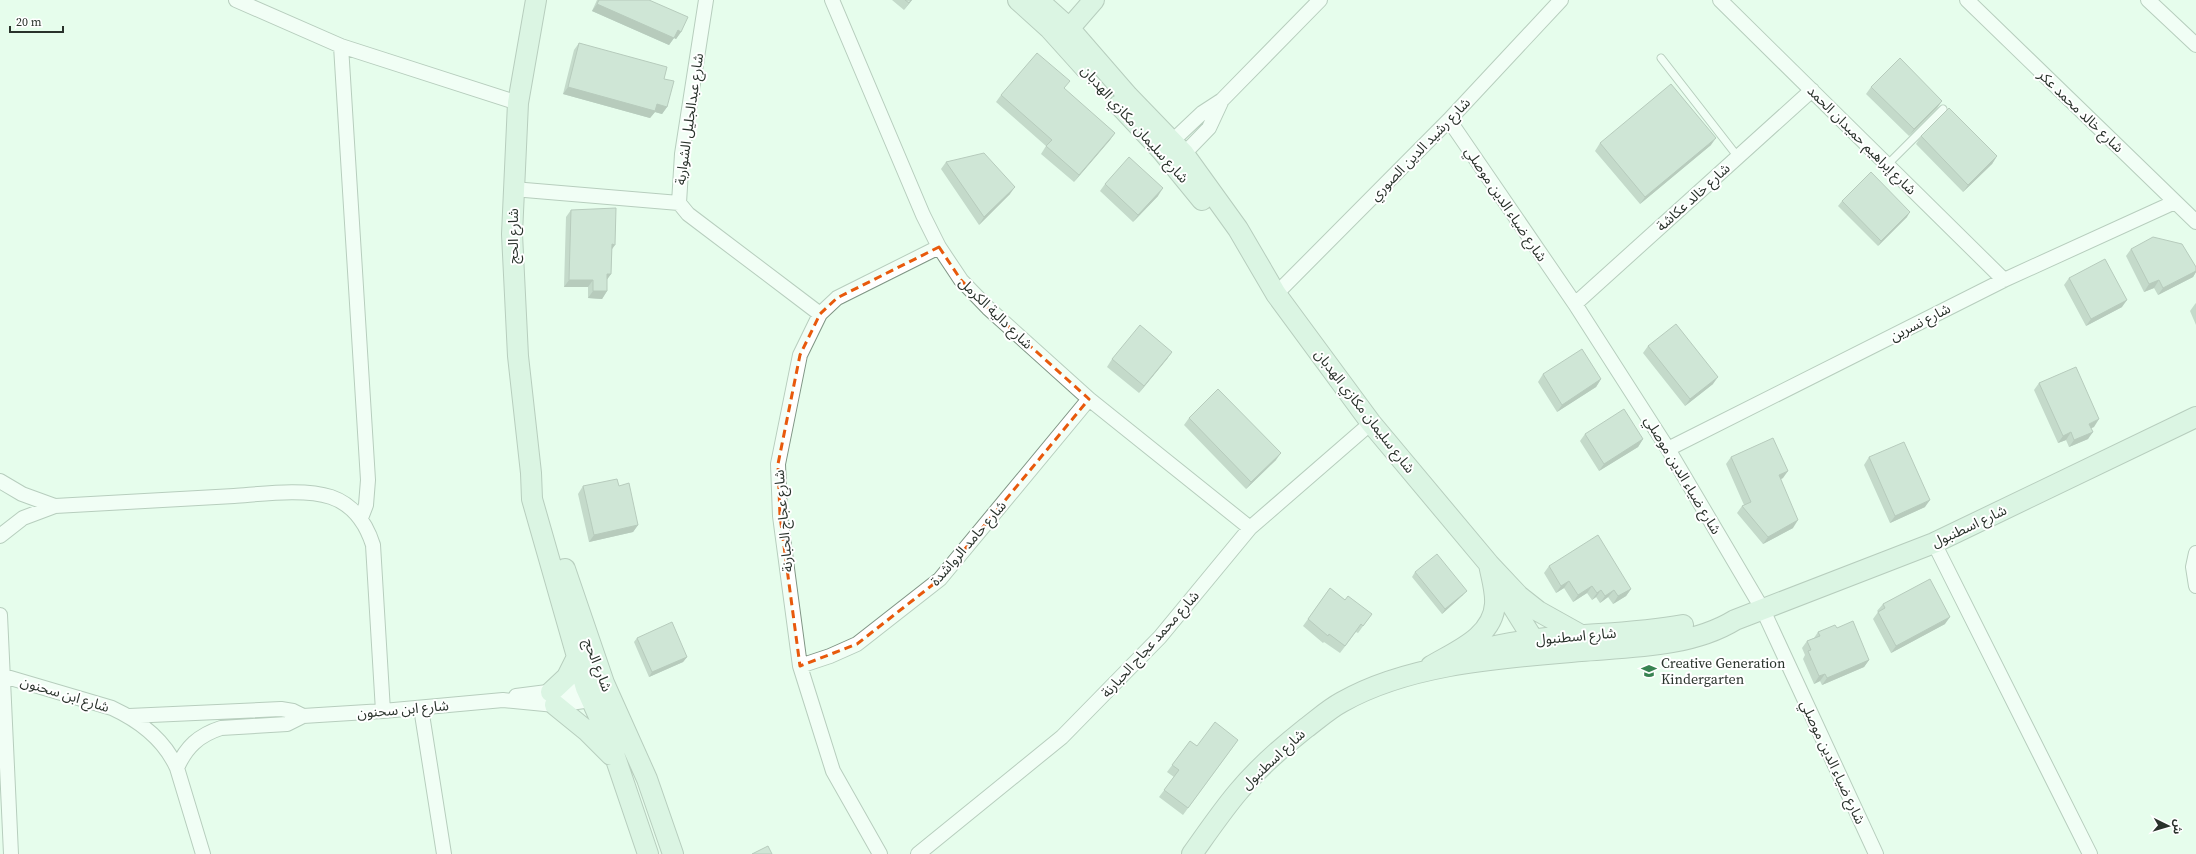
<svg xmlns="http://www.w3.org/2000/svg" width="2196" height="854" viewBox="0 0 2196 854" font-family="'Source Serif 4','Noto Sans Arabic',serif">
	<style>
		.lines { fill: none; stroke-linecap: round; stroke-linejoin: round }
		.lane-casing { stroke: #7f9484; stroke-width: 9 }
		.street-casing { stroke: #7f9484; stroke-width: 16 }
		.secondary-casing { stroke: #7f9484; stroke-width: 22 }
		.lane { stroke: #fff; stroke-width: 7 }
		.street { stroke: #fff; stroke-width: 14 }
		.secondary { stroke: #ceebd8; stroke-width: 20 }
		.wall { fill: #9bafa0 }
		.shaded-wall { fill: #7e8e82 }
		.building { fill: #b4cbba; stroke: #7e8e82 }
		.marked { fill: none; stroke: #e8590c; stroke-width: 3; stroke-dasharray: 8 5; stroke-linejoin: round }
		.labels { text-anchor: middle; stroke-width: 4; stroke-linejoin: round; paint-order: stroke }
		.street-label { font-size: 14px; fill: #29322b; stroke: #fff }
		.poi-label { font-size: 14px; fill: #29322b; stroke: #fff; text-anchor: start }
	</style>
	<rect width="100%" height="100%" fill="#e6fdec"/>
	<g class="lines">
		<g class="lane-casing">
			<path id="lane" d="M1661,58L1738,157
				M1887,165L1943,109"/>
		</g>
		<g class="street-casing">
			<path id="street" d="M236,0L341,46L518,103
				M706,0L682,154L679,203L688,214L820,314
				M832,0L923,215L939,247L961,280L988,308L1089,399L1250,528
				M1720,0L2004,280
				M1967,0L2196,222
				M2148,0L2196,45
				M341,46L368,480L366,505L361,518
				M1449,120L1575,304L1668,449L1763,610L1876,854
				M1166,147L1202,113L1222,100L1320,0
				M1178,160L1209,128L1222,100
				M513,189L679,203
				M1276,294L1449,120L1561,0
				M1575,304L1812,90
				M1668,449L2004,280L2175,202
				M0,481L22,494L55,506
				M0,536L23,518L55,506C115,503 174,499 234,496C262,494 304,488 331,497C354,505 366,523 373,545L383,711
				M1934,543L2090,854
				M2196,553L2193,567L2196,586
				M0,615L11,854
				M800,666L830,656L857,644L940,579L1089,399
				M0,675L112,708C140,721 164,739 177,768L203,854
				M516,696L594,686
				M421,708L444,854
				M129,716L281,709L293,711L303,716
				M177,768C186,747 199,735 221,728L287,724L303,716L383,711L503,700L555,705L599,699
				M880,854L833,771L800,666L780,516L778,464L800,355L820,314L837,298L939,247
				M918,854L1062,737L1160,637L1250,528L1371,423"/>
		</g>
		<g class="secondary-casing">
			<path id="secondary" d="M536,0L518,103L512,234L518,356L531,473L532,499L586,688L609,739L648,854
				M1018,0L1049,28L1085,68
				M1038,0L1069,28L1128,96L1184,154L1238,229L1276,294L1371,423L1489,564L1519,596L1538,611L1581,635
				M1061,38L1094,0
				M1119,105L1162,151L1202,200
				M565,569L604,683L647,779L673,854
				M1500,586L1533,639L1543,645
				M1472,652C1541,631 1613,638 1683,625
				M1431,666C1456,651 1493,637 1495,604C1496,591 1491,576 1489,564
				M551,692L567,677L577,657
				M555,705L587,731L611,755
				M1192,854C1207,833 1222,811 1238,792C1258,768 1282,747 1306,728C1318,719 1329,709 1342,702C1411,663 1503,658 1581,651C1631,647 1691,647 1735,620L1934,543L2196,417"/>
		</g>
		<use href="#lane" class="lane"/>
		<use href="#street" class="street"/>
		<use href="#secondary" class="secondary"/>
	</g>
	<path class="wall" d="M597,0H649L681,32L676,39L674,38L669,45L592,11Z
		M892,0H912L904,10Z
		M579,43L664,79L667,107L662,114L655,112L650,118L563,94L574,50Z
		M1871,87L1942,101L1937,108L1909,136L1866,94Z
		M1064,89L1115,133L1110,140L1074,182L1041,154L1046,146L996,102L1001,95Z
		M1921,136L1997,156L1992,164L1963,192L1916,144Z
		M1600,143L1711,145L1640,204L1595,151Z
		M946,162L1010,194L979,225L941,169Z
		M1105,184L1158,196L1133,222L1100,191Z
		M1842,201L1907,217L1878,246L1838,206Z
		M571,210L612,249L611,274L607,279V291L602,299L588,298V287H564L566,217Z
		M2131,249L2196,267V272L2193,277L2158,295L2154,288L2144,292L2126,256Z
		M2069,278L2122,307L2086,326L2064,285Z
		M2196,303V325L2190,311L2195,304Z
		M1648,346L1713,384L1685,406L1643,353Z
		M1172,352L1167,359L1139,393L1107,367L1112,359Z
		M1543,374L1601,379L1596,387L1557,412L1538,382Z
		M2039,383L2094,427L2091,428L2088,439L2069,447L2066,440L2058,443L2034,390Z
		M1189,418L1276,460L1246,489L1184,425Z
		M1585,434L1643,439L1638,447L1599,471L1580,441Z
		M1731,457L1783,478L1781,479L1793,528L1763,544L1737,513L1742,506L1744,505L1726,464Z
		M1869,457L1925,507L1890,523L1864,465Z
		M583,486H619L638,525L633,532L589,542L578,494Z
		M1549,566L1631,589L1626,596L1613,604L1608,597L1600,603L1596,597L1592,600L1587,593L1573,602L1564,588L1556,593L1544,573Z
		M1415,572L1463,595L1442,614L1412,577Z
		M1330,588L1345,600L1372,614L1358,633L1356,632L1340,653L1324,642L1323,643L1303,626Z
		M1883,604L1945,624L1891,653L1873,619L1878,612L1877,611Z
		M1837,628L1869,660L1864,667L1822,685L1820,681L1814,684L1803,659L1805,655L1802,648L1807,641L1814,638L1818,632Z
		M637,638L687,657L683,662L649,677L634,642Z
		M1238,740L1183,815L1159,797L1174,777L1167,772L1190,741L1197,746Z"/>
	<path class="shaded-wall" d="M911,0H912L904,10L909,3Z
		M597,4L678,30L681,32L676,39L674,38L669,45L592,11Z
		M568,87L657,104L667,107L662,114L655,112L650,118L563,94Z
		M1942,101L1937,108L1909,136L1914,129Z
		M1115,133L1110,140L1074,182L1079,175Z
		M1716,138L1711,145L1640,204L1645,197Z
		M1997,156L1992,164L1963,192L1968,185Z
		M1015,187L1010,194L979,225L984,217Z
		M1163,188L1158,196L1133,222L1138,215Z
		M1910,212L1907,217L1878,246L1881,241Z
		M612,244L615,245L610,252Z
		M2196,271V272L2193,277L2158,295L2163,288Z
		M607,274H611L606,281Z
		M569,280H593L588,287H564Z
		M2159,280L2154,288L2144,292L2149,284Z
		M593,291H607L602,299L588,298Z
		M2127,300L2122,307L2086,326L2091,319Z
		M1172,352L1167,359L1139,393L1144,386Z
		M1718,377L1713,384L1685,406L1690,399Z
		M1601,379L1596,387L1557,412L1562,405Z
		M2099,419L2094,427L2084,431L2089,424Z
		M2071,432L2066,440L2058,443L2063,436Z
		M2093,432L2088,439L2069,447L2074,440Z
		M1643,439L1638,447L1599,471L1604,464Z
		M1281,453L1276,460L1246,489L1251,482Z
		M1788,471L1783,478L1774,482L1779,475Z
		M1930,500L1925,507L1890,523L1895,516Z
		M1798,520L1793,528L1763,544L1768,537Z
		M638,525L633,532L589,542L594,535Z
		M1569,581L1564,588L1556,593L1561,586Z
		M1592,586L1587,593L1573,602L1578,595Z
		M1631,589L1626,596L1613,604L1618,596Z
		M1601,590L1596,597L1592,600L1597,593Z
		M1614,590L1608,597L1600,603L1605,596Z
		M1467,591L1463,595L1442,614L1445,609Z
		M1950,617L1945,624L1891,653L1896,646Z
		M687,657L683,662L649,677L652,672Z
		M1869,660L1864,667L1822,685L1827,678Z
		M1825,674L1820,681L1814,684L1819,676Z"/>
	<path class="building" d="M599,0H649L688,17L681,32L678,30L674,38L597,4Z
		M905,0H911L909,3Z
		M579,43L667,67L664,79L674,81L667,107L657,104L655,111L568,87Z
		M1037,53L1070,81L1064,88L1115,133L1079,175L1046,146L1052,140L1001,95Z
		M1900,58L1942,101L1914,129L1871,87Z
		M1671,84L1716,138L1645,197L1600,143Z
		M1949,108L1997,156L1968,185L1921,136Z
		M984,153L1015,187L984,217L946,162Z
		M1129,157L1163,188L1138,215L1105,184Z
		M1871,172L1910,212L1881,241L1842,201Z
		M616,208L615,245L612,244L611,274H607V291H593V280H569L571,210Z
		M2153,237L2182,244L2196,267V271L2163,288L2159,280L2149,284L2131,249Z
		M2105,259L2127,300L2091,319L2069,278Z
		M1676,324L1718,377L1690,399L1648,346Z
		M1140,325L1172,352L1144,386L1112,359Z
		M1582,349L1601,379L1562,405L1543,374Z
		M2076,367L2099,419L2089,424L2093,432L2074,440L2071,432L2063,436L2039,383Z
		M1218,389L1281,453L1251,482L1189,418Z
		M1624,409L1643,439L1604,464L1585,434Z
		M1773,438L1788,471L1779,475L1798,520L1768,537L1742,506L1751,502L1731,457Z
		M1904,442L1930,500L1895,516L1869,457Z
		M617,479L619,486L629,483L638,525L594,535L583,486Z
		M1598,535L1631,589L1618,596L1614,590L1605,596L1601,590L1597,593L1592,586L1578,595L1569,581L1561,586L1549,566Z
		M1437,554L1467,591L1445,609L1415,572Z
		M1930,579L1950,617L1896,646L1878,612L1885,608L1883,604Z
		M1330,588L1345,600L1348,596L1372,614L1363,626L1361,624L1345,646L1329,634L1328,636L1308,619Z
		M1853,621L1869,660L1827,678L1825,674L1819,676L1808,651L1811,650L1807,641L1820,636L1818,632L1835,625L1837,628Z
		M672,622L687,657L652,672L637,638Z
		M1215,722L1238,740L1188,808L1164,790L1179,770L1172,765L1190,741L1197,746Z
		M768,846L772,854H752Z"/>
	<path d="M0 0H2196V854H0ZM939,247L961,280L988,308L1089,399L940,579L857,644L800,666L780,516L778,464L800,355L820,314L837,298Z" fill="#e6fdec" fill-opacity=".55" fill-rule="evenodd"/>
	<path class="marked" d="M939,247L961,280L988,308L1089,399L940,579L857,644L800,666L780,516L778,464L800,355L820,314L837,298Z"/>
	<defs>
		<g id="school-bare" transform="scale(1.2)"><path d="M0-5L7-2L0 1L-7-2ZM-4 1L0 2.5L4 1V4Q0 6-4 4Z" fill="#378351" stroke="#fff" stroke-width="2.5" paint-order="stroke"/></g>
	</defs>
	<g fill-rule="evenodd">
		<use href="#school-bare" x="1649" y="671"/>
	</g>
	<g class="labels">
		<g class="street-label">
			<text transform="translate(2081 111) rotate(44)" y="5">شارع خالد محمد عكر</text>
			<text transform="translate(689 119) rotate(-82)" y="5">شارع عبدالجليل الشواربة</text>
			<text transform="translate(1135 124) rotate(48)" y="5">شارع سليمان مكازي الهدبان</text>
			<text transform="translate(1862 140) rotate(45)" y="5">شارع إبراهيم حميدان الحمد</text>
			<text transform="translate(1420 149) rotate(-46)" y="5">شارع رشيد الدين الصوري</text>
			<text transform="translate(1693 197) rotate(-42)" y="5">شارع خالد عكاشة</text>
			<text transform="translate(1506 204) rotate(56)" y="5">شارع ضياء الدين موصلي</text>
			<text transform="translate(513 236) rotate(-90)" y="5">شارع الحج</text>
			<text transform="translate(996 313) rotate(44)" y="5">شارع دالية الكرمل</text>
			<text transform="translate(1920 322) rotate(-27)" y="5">شارع نسرين</text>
			<text transform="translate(1365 411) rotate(52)" y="5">شارع سليمان مكازي الهدبان</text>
			<text transform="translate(1683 475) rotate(59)" y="5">شارع ضياء الدين موصلي</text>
			<text transform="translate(783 521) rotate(-95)" y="5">شارع عجاج الحبارنة</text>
			<text transform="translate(1969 526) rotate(-25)" y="5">شارع اسطنبول</text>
			<text transform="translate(968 543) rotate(-49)" y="5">شارع حامد الرواشدة</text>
			<text transform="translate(1576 636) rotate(-5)" y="5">شارع اسطنبول</text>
			<text transform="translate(1150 644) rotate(-48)" y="5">شارع محمد عجاج الحبارنة</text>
			<text transform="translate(598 665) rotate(69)" y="5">شارع الحج</text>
			<text transform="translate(65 694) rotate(17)" y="5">شارع ابن سحنون</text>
			<text transform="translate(403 709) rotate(-5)" y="5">شارع ابن سحنون</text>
			<text transform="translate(1273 759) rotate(-43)" y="5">شارع اسطنبول</text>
			<text transform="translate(1833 762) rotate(65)" y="5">شارع ضياء الدين موصلي</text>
		</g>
		<g class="poi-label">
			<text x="1661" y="668">Creative Generation<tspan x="1661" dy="16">Kindergarten</tspan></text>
		</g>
	</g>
	<g transform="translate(2168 826) rotate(95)" stroke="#ffffff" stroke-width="3" paint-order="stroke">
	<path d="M0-3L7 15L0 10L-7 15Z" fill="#29322b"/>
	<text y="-6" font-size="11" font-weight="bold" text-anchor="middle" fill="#29322b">ش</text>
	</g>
	<path d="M10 26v6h53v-6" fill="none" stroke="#29322b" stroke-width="2"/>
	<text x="16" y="26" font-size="12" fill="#29322b" stroke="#ffffff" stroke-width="3" paint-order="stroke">20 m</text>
</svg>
